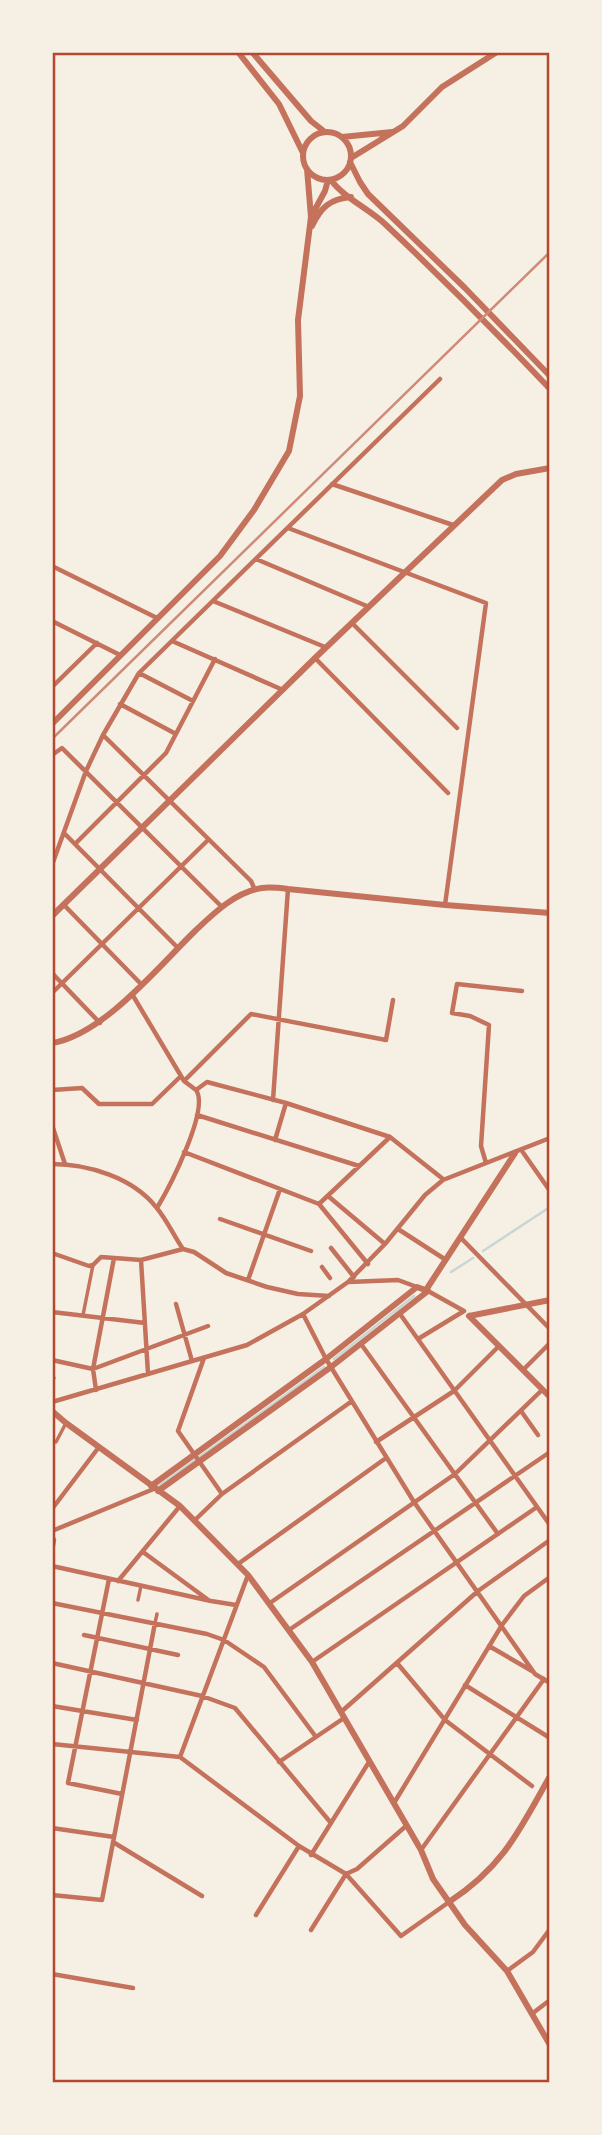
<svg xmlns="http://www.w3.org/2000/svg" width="602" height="2135" viewBox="0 0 602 2135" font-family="Manrope,sans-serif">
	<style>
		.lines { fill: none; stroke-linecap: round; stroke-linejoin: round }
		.stream { stroke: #c9d6d2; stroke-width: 2.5 }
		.pedestrian { stroke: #c5725c; stroke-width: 3.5 }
		.minor { stroke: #c5725c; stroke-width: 4.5 }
		.tertiary { stroke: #c5725c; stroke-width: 6 }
		.rail { stroke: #cf8b77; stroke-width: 2.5 }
		.neatline { fill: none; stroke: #b5482f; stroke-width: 2.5 }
	</style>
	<rect width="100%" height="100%" fill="#f6efe4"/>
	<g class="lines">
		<path class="stream" d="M483,1251L550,1207
			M451,1272L473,1258
			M334,1359L414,1296
			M156,1488L324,1367"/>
		<path class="pedestrian" d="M83,1315L93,1265
			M52,1380L54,1378
			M56,1442L66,1423
			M138,1600L141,1586
			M155,1623L157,1614"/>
		<path class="minor" d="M332,484L453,525
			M288,528L486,603L445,905
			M256,559L369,607
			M52,566L157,618
			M213,601L325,647
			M52,621L120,655
			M352,623L457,728
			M172,641L283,690
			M315,658L448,793
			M139,673L193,701
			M52,687L97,643
			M120,704L176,734
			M103,735L251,881L255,890
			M52,755L62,748L222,907
			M64,833L178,948
			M75,844L166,753L215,659
			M52,865L86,771L103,735L139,673L440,379
			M64,905L141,984
			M52,973L100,1023
			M52,993L208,840
			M132,994L184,1081L196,1090
			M184,1081L251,1014L386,1040L393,1000
			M52,1090L82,1088L99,1104H152L181,1076
			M196,1090L207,1082L286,1103L390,1137L443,1179
			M273,1100L288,889
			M197,1115L359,1166
			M52,1125L65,1164
			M275,1140L286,1103
			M522,1151L550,1191
			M184,1152L319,1204L368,1264
			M486,1163L481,1146L489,1025L470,1016L452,1013L457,984L522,991
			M52,1164C89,1164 133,1178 156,1207C167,1220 174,1236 183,1249
			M328,1196L385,1244
			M319,1204L390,1137
			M157,1208C169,1188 210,1109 196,1090
			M220,1219L311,1251
			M398,1229L446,1260
			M461,1238L550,1329
			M331,1248L354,1277
			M52,1253L89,1266L93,1265L101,1257L141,1260L183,1249L194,1252L226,1273L267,1287L298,1294L329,1296
			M141,1260L148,1374
			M322,1267L330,1278
			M248,1280L280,1189
			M349,1282L398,1280L417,1287
			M428,1291L464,1311
			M176,1304L192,1361
			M52,1312L145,1323
			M303,1314L326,1359L414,1502L535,1674L550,1683
			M400,1314L550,1525
			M418,1339L464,1311
			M361,1344L498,1534
			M204,1358L178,1431L222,1494
			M52,1360L93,1369L208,1326
			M523,1370L550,1343
			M96,1390L93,1369L114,1258
			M52,1402L247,1345L303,1314L348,1282L385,1244L425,1195L443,1180L550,1138
			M521,1411L538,1435
			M376,1442L454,1391L499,1346
			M52,1509L99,1447
			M196,1519L222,1494L352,1401
			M52,1531L156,1488
			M52,1536L54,1540L52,1551
			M143,1552L207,1599
			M238,1564L386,1458
			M52,1566L211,1601L236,1605
			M109,1579L68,1783L122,1794
			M118,1581L180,1506
			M52,1603L207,1634L224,1640L264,1667L316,1737
			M270,1603L455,1474L542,1390
			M289,1630L550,1452
			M84,1635L178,1655
			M489,1646L532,1671
			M312,1662L537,1507
			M52,1663L202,1696L235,1708L331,1823
			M397,1663L445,1720L532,1786
			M465,1685L550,1738
			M52,1706L137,1720
			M341,1712L478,1591L550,1540
			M52,1744L180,1757
			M180,1757L299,1846L346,1874L401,1936L449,1902
			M180,1757L248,1575
			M279,1762L344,1718
			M394,1803L502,1625L524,1596L550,1577
			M52,1828L114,1837
			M113,1842L202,1896
			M421,1850L544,1679
			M311,1855L369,1762
			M52,1895L102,1900L155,1623
			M256,1915L299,1846
			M311,1930L346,1874L357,1869L406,1826
			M507,1971L533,1952L550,1929
			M52,1974L133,1988
			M533,2013L550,2000"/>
		<path class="tertiary" d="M238,52L279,104L303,153
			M252,52L311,121L325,132
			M303 156a24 24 0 1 1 48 0a24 24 0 1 1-48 0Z
			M342,137L392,132
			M351,158L403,126L442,87L497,52
			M350,162L360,182L368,194L465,288L550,376
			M331,180C343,197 369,209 385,224C442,278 496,332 550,389
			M312,215L325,191L328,180
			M312,226C321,207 330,199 351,197
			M52,724L220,556L254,510L289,451L300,396L298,320L311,217L307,169
			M52,916L315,658L502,480L516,474L550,468
			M52,1043C103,1035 158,967 195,931C213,914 235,892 262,888C270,887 280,888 288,889L445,905L550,913
			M426,1290L515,1153
			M469,1316L550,1397
			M469,1316L550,1300
			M52,1411L66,1423L180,1506L248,1575L312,1662L421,1850L433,1879L465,1925L507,1971L550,2045
			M151,1486L326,1359L417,1287L428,1291L331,1367L158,1491
			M449,1902C503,1867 519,1831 550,1776"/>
		<path class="rail" d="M52,739L550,252"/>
	</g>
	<rect width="602" height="2135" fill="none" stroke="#f6efe4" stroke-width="108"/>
	<rect x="54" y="54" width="494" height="2027" class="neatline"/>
</svg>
